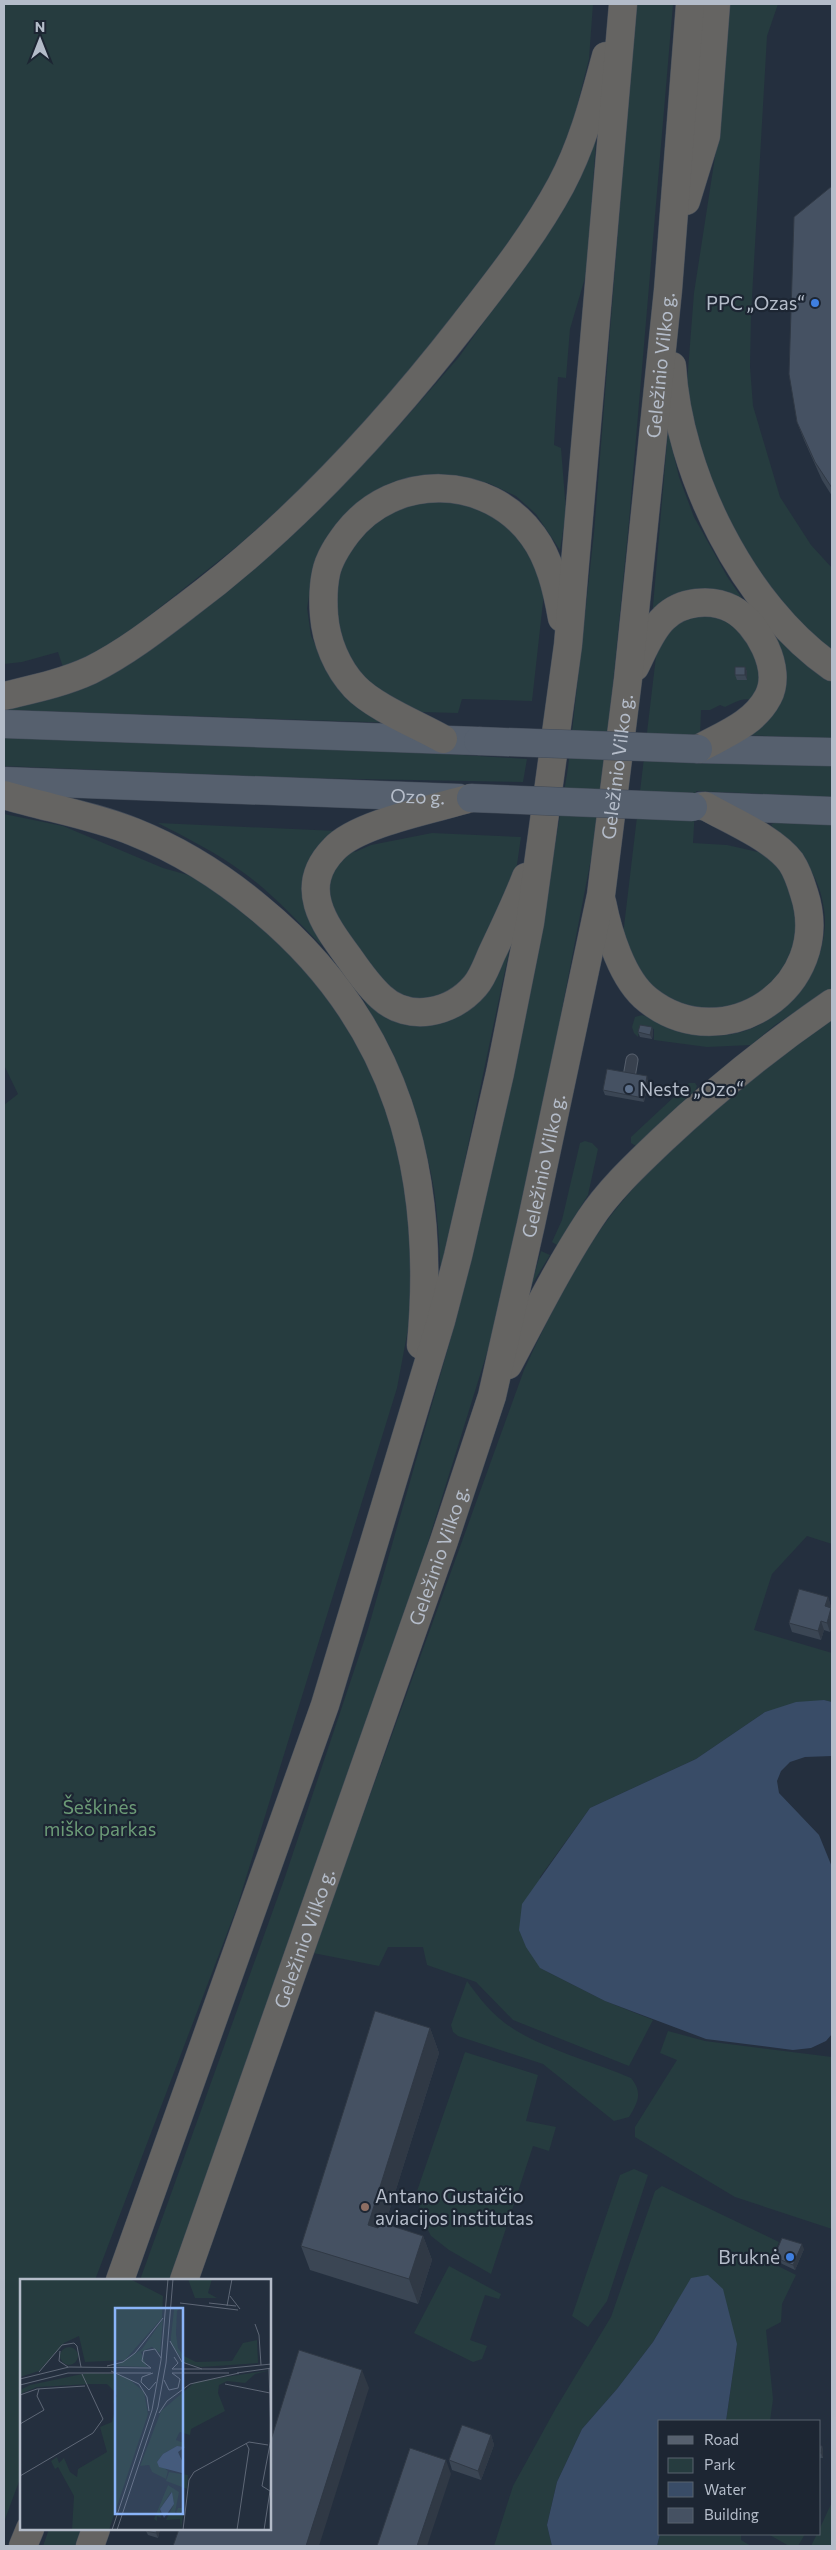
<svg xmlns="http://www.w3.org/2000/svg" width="836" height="2550" viewBox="0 0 836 2550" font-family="Commissioner,sans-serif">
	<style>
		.green { fill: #263c3f }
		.water { fill: #394c67 }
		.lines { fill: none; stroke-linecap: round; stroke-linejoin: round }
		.service-casing { stroke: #565f6c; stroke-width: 13 }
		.primary-casing { stroke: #414a57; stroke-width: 29 }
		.trunk-casing { stroke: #434c59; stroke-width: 29 }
		.service { stroke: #38414e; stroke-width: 11 }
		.primary { stroke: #56606e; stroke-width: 28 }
		.trunk { stroke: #656462; stroke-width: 28 }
		.primary-bridge-casing { stroke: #414a57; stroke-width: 29; stroke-linecap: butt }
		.primary-bridge { stroke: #56606e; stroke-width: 28 }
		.wall { fill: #3b4654 }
		.shaded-wall { fill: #303945 }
		.building { fill: #455162; stroke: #303945 }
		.shop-dot { fill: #3f7fe0; stroke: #1d2633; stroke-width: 2 }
		.service-dot { fill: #5c6f8a; stroke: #1d2633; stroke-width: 2 }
		.education-dot { fill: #8d6e63; stroke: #1d2633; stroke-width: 2 }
		.labels { text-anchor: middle; stroke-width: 4.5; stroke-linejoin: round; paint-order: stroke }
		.poi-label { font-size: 19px; fill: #b4bcc9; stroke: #1d2633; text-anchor: end }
		.street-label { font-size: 19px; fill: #b4bcc9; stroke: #1d2633 }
		.park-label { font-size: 19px; fill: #6b9a76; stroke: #1d2633 }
		.inset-road { fill: none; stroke: #5e6776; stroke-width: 1 }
		.view { fill: #8ab4f8; fill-opacity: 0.15; stroke: #8ab4f8; stroke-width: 2.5 }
		.inset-edge { fill: none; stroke: #b4bcc9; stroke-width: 2.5 }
	</style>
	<rect width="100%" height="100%" fill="#242f3e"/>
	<path class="green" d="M4,4H593L589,59L573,122L553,171L500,260L365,426L290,499L240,544L144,620L123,640L65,673L58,652L22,662L4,664Z
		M636,4H673L629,521L612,693L595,838L557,1035L494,1330L378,1703L171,2280H140L285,1877L368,1629L456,1320L498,1140L537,952L568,768L594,533Z
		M730,4H778L767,36L751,314L750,367L753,406L780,497L811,545L832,568V656L795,624L715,506L691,413L687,383L694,293L721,118Z
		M596,139L587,271L570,329L566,378L558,377L554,445L561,448L566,511L560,550L536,514L516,496L488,483L458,477H427L313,572L307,608L311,636L325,664L398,723L7,710V708L67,689L327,499L396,429L459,357L554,223Z
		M668,431L679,477L694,517L728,578L746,604L832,677V739L745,735L776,703L744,607L652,618Z
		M449,500L484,510L520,534L545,584L532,701L462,699L458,713L421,712L366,686L345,657L333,595L344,558L372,525L407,504Z
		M692,614C699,614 709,613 715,615C737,622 760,652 760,675C760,684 756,693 753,701C744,696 734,703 725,707L720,705L710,710H701L699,762L832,766V797L696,791L693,843L727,845L758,852L776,863L791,889L799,922L793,948L783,974L764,993L736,1006L714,1010L671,1002L637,972L623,935L657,648L662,636Z
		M4,736L384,750L527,759L523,782L302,778L4,766Z
		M4,814L63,826L163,868L209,881L237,901L324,988L376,1077L400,1151L412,1223L411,1313L397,1388L237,1907L95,2280H21V2476L4,2522V1105L18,1094L4,1065Z
		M778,822L832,824V988L775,1025L751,1045L707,1047L654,1040V1029L640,1027L638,1037L634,1033L632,1027L635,1017L642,1015C675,1027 699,1042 737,1033C785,1022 825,970 825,921C825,911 822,897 819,888C811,863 790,846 773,828L771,824Z
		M158,823L337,831L312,922L322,946C297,921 273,894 244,873C217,853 187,838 158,823Z
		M432,833L521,837L514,885L465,983L457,991L416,1003L386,988L329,905L330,870L352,847L355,852L371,845Z
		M514,928L441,1273C439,1245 438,1217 434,1189C423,1121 394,1061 364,1000L386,1015L417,1025Z
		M832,1019V1544L807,1536L772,1574L754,1630L832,1653V1702L824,1700L765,1712L696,1759L590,1808L540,1877V1968L605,2001L653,2020L629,2066L513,2020L476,1982L427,1965L423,1947H388L379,1966L313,1953L524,1370C545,1325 566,1281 594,1239C655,1149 746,1083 832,1019Z
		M689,1083H695L697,1086L695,1091L640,1145L636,1146L631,1143V1137Z
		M585,1141L592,1143L598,1149L588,1195L557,1245L552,1242L562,1220L580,1143Z
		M541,1251L550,1255L531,1286Z
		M467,1981C477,1995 487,2008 500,2019C531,2046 592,2061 631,2078C643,2093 638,2102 629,2117L614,2121L543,2064L458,2036L453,2032L451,2025Z
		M668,2031L705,2041L832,2057V2229L735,2197L635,2137V2127L677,2060L660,2053Z
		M465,2052L538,2075L526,2121L556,2127L549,2151L533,2146L491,2274L449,2250L431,2236L421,2216L417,2191Z
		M634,2169L648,2175L607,2301L588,2327L572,2316L620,2175Z
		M662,2186L779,2242L770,2262L796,2275L782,2304L781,2322L766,2330L773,2399L770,2421H726L737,2344L672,2309L653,2342L617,2389L582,2429L557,2482L547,2525L552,2546H494L513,2486L556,2408L611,2317L655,2191Z
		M449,2266L501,2294L499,2299L485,2295L470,2340L487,2346L482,2359L473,2362L414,2333Z
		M832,2502V2546H811L817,2534H820V2528Z
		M49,2529H81L75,2546H43Z
		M660,2534H741V2540L751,2546H657Z
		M768,2534H805L798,2546H789Z"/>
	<path class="water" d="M824,1700L832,1702V1756L805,1757L790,1762L781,1771L777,1781L779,1793L819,1835L832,1867V2034L826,2041L811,2048L793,2050L706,2039L605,2001L540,1968L526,1947L519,1930L522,1904L590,1808L696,1759L765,1712L796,1702Z
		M708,2275L723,2289L737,2344L726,2421H660V2534L657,2546H552L547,2525L557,2482L582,2429L617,2389L653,2342L691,2278Z"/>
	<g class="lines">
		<g class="service-casing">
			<path id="service" d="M629,1077L632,1060"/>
		</g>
		<g class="primary-casing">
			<g id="primary">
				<path d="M4,724L478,741"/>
				<path d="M698,749L832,752"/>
				<path id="s1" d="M4,781L459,798"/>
				<path d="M701,806L832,811"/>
			</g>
		</g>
		<g class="trunk-casing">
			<g id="trunk">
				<path d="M686,201L706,136L716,4"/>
				<path d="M672,366C678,472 743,605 832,667"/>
				<path d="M635,667C643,651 651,630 664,618C681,601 711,598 732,609C758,623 783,669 768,697C754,724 723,735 698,749"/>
				<path d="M4,696C33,689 63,683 91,670C125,653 156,629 186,606C292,527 383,428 464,324C499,279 534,235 561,185C583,144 594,100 606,56"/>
				<path d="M443,739C418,725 374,707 355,687C337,668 326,641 324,615C323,601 323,587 326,573C329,558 338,545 347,533C394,472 488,474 533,536C550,559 557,590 562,618"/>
				<path d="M4,795C47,808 92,815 134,832C179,850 222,877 259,908C398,1022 437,1172 421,1345"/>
				<path d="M471,798C435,809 358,823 334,849C296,888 325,925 350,959C359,972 369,986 381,997C409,1023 452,1013 475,986C483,977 487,964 492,953C504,928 516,903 526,877"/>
				<path d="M602,902C608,932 622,980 648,1000C724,1060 835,987 804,893C801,883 797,871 791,862C773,838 731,821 705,806"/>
				<path d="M508,1365C534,1316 559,1266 590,1219C609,1190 636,1165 661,1141C715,1090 771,1045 832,1003"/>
				<path d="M120,2280L325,1705L441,1321L458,1256L500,1073L530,923L568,645L623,4"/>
				<path id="s2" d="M184,2280L444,1541L492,1396L531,1224L601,895L628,679L668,290L690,4"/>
				<path d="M23,2546L30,2529"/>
				<path d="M90,2546L96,2529"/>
			</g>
		</g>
		<use href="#service" class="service"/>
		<use href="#primary" class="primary"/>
		<use href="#trunk" class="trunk"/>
		<g class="primary-bridge-casing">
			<path id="primary-bridge" d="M478,741L698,749
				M471,798L693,807"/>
		</g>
		<use href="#primary-bridge" class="primary-bridge"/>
	</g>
	<path class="wall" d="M832,186V496L822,480L804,440L797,422Z
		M745,667L747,672V680H737L735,675Z
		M652,1027L653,1032L652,1039L640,1037L638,1032Z
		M648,1081L644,1102L605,1095L603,1090Z
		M828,1597L832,1611V1625L830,1632L824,1630L821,1640L792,1632L789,1623Z
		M430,2028L439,2053L385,2224L423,2236L432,2260L418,2304L310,2270L301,2246Z
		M804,2249L795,2270L776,2261L774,2257Z
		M491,2435L494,2445L481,2480L452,2470L449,2460Z
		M820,2446H822L823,2451V2458H820Z
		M160,2529L158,2538L148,2535L146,2531Z"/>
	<path class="shaded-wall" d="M745,667L747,672V680L745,675Z
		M652,1027L653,1032L652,1039L650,1035Z
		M647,1076L648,1081L644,1102L643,1098Z
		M828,1597L831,1606L828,1615L825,1606Z
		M831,1608L832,1611V1625L830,1632L827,1623Z
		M821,1621L824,1630L821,1640L818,1631Z
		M430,2028L439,2053L377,2250L368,2225Z
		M423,2236L432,2260L418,2304L409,2279Z
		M802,2244L804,2249L795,2270L793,2265Z
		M362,2370L369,2388L319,2546H306Z
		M491,2435L494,2445L481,2480L478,2471Z
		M822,2446L823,2451V2458L821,2453Z
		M446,2460L451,2474L427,2546H417Z
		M157,2529H160L158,2538L156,2533Z"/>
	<path class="building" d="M832,186V488L815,462L797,422L789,374L794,217Z
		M735,667H745V675H735Z
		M640,1025L652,1027L650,1035L638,1032Z
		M607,1069L647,1076L643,1098L603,1090Z
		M799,1589L828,1597L825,1606L831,1608L827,1623L821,1621L818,1631L789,1623Z
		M375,2011L430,2028L368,2225L378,2228L380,2222L423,2236L409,2279L301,2246Z
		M782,2238L802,2244L793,2265L774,2257Z
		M299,2350L362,2370L306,2546H173L179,2529H270V2443Z
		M462,2425L491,2435L478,2471L449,2460Z
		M820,2446H822L821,2453H820Z
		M410,2448L446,2460L417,2546H377Z
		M147,2529H157L156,2533L146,2531Z"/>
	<g class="shop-dot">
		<circle cx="815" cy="303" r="5"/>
		<circle cx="790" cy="2257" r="5"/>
	</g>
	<circle class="service-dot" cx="629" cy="1089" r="5"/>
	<circle class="education-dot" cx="365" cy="2207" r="5"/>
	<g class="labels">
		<g class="poi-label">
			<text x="805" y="310">PPC „Ozas“</text>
			<text x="639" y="1096" text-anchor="start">Neste „Ozo“</text>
			<text x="375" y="2203" text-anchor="start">Antano Gustaičio<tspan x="375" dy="22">aviacijos institutas</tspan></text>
			<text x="780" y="2264">Bruknė</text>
		</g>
		<g class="street-label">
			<text dy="7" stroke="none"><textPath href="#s2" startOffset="1982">Geležinio Vilko g.</textPath></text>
			<text dy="7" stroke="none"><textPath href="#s2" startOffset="1578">Geležinio Vilko g.</textPath></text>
			<text dy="7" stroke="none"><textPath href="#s1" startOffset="414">Ozo g.</textPath></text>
			<text dy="7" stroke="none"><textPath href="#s2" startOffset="1172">Geležinio Vilko g.</textPath></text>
			<text dy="7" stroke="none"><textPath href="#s2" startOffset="768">Geležinio Vilko g.</textPath></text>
			<text dy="7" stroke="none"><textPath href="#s2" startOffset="362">Geležinio Vilko g.</textPath></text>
		</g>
		<g class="park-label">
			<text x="100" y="1814">Šeškinės<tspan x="100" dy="22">miško parkas</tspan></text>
		</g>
	</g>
	<g transform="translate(20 2279)">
		<rect width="251" height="251" fill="#242f3e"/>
		<path d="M0,0H110L143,17L142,39L105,81L65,83L59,57L44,64L19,92L0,98ZM168,0H192L188,14L197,19H175ZM164,26L157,32L156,55L158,69L164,77L176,83L212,82L223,64L237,61L238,84L181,88L165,84L151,65V57L154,30ZM143,40L140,74L132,68L121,73L127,88L96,87L122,70ZM40 77a9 9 0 1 1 18 0a9 9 0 1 1-18 0ZM251,91L235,95L225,104L207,102L199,106L198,114L205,132L171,150L170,156L160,153L158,156L156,161L164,164L165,168L157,167L143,175L137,183L148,192L146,200L132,193L129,186L120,187L141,132L175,103ZM67,94L95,95L108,99L124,113L128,135L89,251H52L54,217L38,188L35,190L31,182L37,178L39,184L44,179L50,193L57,198L58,190L87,173L80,148L92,143L95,130L93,122L97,117L94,112L87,105H70L17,108L0,115V111L10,106ZM149,193L168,196L167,210L146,202ZM148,206L159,213L155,234L160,236L162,231L159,235L156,233L158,229H164L161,251L160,240L146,241L154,225L151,213L140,230L141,239L137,237V242L134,240Z" fill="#263c3f"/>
		<path d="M157,167L165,168L158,173L164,186L162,194L139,188L137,183L143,175ZM152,213L154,225L144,239L140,230Z" fill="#394c67"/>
		<path class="inset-road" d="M210,17L220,30M160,24L218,31M189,24L216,27M207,27L212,0M235,45L239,56L241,86M150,62L162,83L182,90M57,67L61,88M40,72L39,82L48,88M87,87L103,83L115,74L143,39M131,89L122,82L124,72L135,70L141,79M152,90H200L252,85M152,90L158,84L154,78M91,92L119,105L127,118L129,132M19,93L42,66L54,64L57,67M133,94L122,98L121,103L129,111L136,103M152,94H209M217,94L252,89M0,100L49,88L131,89M144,101L149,111L158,109L160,100L152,94M205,105L250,114M0,106L48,94H131M0,116L17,110L65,107M139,134L147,122L170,105L219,94M0,145L24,131L17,117L19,110M0,197L73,154L83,140L62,95M92,251L132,131L141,81L148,0M97,251L138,128L146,84L153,0M163,251L169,201L174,193L229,163L248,166M217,251L229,170L226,164M244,251L250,212L242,207L251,160L249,90"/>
		<path class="view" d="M95,29H163V235H95Z"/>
		<rect width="251" height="251" class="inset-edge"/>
	</g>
	<rect width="836" height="2550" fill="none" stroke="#b4bcc9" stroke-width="10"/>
	<rect x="658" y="2420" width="162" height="115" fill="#1d2633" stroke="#59626f"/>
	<rect x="668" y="2436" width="25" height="8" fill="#56606e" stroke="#59626f"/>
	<text x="704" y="2445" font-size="15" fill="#b4bcc9">Road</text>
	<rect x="668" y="2458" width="25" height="15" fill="#263c3f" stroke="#59626f"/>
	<text x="704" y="2470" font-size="15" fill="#b4bcc9">Park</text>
	<rect x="668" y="2482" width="25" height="15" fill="#394c67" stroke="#59626f"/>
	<text x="704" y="2495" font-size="15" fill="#b4bcc9">Water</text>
	<rect x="668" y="2508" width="25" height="15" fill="#455162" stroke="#59626f"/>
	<text x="704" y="2520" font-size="15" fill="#b4bcc9">Building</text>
	<g transform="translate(40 40)" stroke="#1d2633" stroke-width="4" paint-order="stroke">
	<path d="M0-4L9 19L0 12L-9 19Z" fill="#b4bcc9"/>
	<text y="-8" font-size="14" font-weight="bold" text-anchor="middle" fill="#b4bcc9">N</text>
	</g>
</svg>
